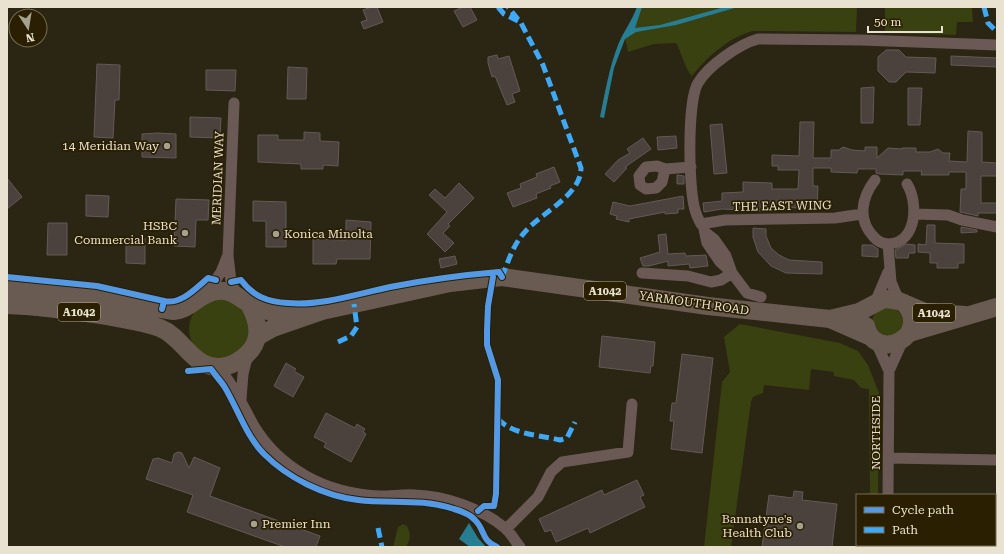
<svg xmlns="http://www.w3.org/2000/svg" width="1004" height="554" viewBox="0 0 1004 554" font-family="'Roboto Serif',serif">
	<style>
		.green { fill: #394111 }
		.water { fill: #277e93 }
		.building { fill: #4b423d; stroke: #635a56 }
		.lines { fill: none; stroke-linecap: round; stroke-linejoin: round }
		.minor { stroke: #6a5954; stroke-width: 11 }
		.trunk { stroke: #6a5b52; stroke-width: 18 }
		.quiet { stroke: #3fa9f5; stroke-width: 5; stroke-dasharray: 10 5; stroke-linecap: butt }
		.cycleway-casing { stroke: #2a1f01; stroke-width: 8 }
		.cycleway { stroke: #5399e6; stroke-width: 6 }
		.poi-dot { fill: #a6a08e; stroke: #2a1f01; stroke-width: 1.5 }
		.labels { text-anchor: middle; stroke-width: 3.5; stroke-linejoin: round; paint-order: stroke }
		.shield { fill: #2a1f01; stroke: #b0a893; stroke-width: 1 }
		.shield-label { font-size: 11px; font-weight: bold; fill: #e9e2d1 }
		.poi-label { font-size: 12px; fill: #e9e2d1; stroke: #2a1f01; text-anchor: end }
		.street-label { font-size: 12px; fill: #e9e2d1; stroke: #2a1f01 }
	</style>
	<rect width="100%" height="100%" fill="#2b2513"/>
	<path class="green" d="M640,7H857L856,32L753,31C729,37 707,57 692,76C684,67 682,53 676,43L654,44L628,52L625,37Z
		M885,7H972L973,22H957L956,35L885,33Z
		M189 329a30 30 0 1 1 60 0a30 30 0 1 1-60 0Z
		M890,306C900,311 902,314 904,324L895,336H881L872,320C875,310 881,309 890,306Z
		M740,324L840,343L858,351L868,365L879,393L878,495H862L870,493L869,389L861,388L854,380L834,376V372L811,369L809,390L764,385L763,393L753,397L751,402L731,547H704L722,382L730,372L724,337Z
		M403,524L407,526C411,535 411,538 406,547H393L398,527Z"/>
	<path class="water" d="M637,7H642L635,28L660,25L721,8L738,7L676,25L636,32L625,39L614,68L604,118L600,117C605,93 609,68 618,45C623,32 632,21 637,7Z
		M469,523L478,538L486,547H470L459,539Z"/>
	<path class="building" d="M372,7H377L383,22L364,29L361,22L367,20L363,10Z
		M463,7H470L477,20L463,27L454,11Z
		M886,50H899L906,57L936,58L935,73L906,72L896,82H889L878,71V57Z
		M497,55L498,59L509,56L520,91L512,94L515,102L507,105L495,76L492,77L488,63V57Z
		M951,56L997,58V67L951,65Z
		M97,64L120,65L119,100H115L113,138L94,137Z
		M288,67L307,68L306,99H287Z
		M206,70H236L235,91L206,90Z
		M874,87L873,123H861V88Z
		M908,88H922L920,125H908Z
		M190,117L221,118L220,138L190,137Z
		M800,122H814L813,158H831V150H839L843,147L852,150L865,151V147H877V158L888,148L902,149V148H916V152H930L938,149L943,153H950L949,161L967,162L968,131L982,132V162L997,163V176H981V203H997V213H978V216L960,212L961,189H966V172H949V175H921L922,171H903V175L879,174L876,173V169H858L857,173L831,172V168H813V186H818L817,210H805V208L763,207V211L722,209L704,212L703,203L722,201V193L743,192V182L772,183V189H798L799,170H778V166H772V155L799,156Z
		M722,124L727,173L714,174L710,125Z
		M304,132L320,133V141L339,142L338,166L323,165V169H301V164L258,162V135H278V140H304Z
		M158,133L176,134V158L142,157V134Z
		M676,136L677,148L658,150L657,137Z
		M643,138L651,149L625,167L627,168L614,182L605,174L618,160L630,153L627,149Z
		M554,167L560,182L550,186L551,188L536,194L537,198L513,207L507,193L521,188L520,184L537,177L536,174Z
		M677,175L684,176V184H677Z
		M7,178L22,197L7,209Z
		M459,183L474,198L448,224L450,226L443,233L454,243L445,252L427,234L447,212L429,195L435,189L445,198Z
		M86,195L109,196L108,217L86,216Z
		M683,196L684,209H678V213L665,214V212L629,219V222L616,219L617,216L610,214L613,202L630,206Z
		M176,199L209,200L208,220H196L195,247L174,246Z
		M253,201L286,202V247H266V221H253Z
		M346,220L371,222L370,259H337L336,264H313V239L346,240Z
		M48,223H67V255H47Z
		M927,225H935V243L964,244V263H958V268H937V263H930V253L918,252V244L926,245Z
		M961,227L977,230V232L961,233Z
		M753,228L766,229V236L771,248L779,255L789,260L822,262V274L786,273L771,266L758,252L753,237Z
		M666,234L668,254L685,253L686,256L706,255L708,266L690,268L689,264L668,266V261L649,266H643L640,258L660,252L658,235Z
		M126,238H145V264L126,263Z
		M906,244L915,245V253H909L908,258H896L895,250Z
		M862,245H872L878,249V257L862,256Z
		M455,256L457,264L441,268L439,259Z
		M602,336L655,342L653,366H651L650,373L599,367Z
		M682,354L713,358L702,453L671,449L674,421H670L672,403H676Z
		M286,363L296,369L294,371L304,377L293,397L274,386Z
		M326,413L355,428L357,424L365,429L363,432L366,434L351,462L324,447L326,443L314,437Z
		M178,452L182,453L189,468L194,457L220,468L210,496L320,536L316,547H285L187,512L193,495L146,479L153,459L158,458L172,463L174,454Z
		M637,480L644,495L640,497L645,507L590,533L588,528L556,542L551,530L545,532L539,519L602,490L604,495Z
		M794,491L803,492L802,500L837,504L832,547H762L769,495L793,498Z"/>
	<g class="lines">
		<path class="minor" d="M234,103L228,255L231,282L237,295
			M665,169L662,182L656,188L646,189L640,185L639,176L646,167L657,166L665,169L691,167
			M875,180C862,197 857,219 873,236C877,241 883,244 889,244C918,242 918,201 907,184
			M862,214L835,218L725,220L701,224C699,220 697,217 696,213C688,193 687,100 698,83C708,66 739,44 758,39L861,40L997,45
			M915,214L948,215L962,220L997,227
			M704,229L707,243L720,262L730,271
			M705,232L714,239L726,256L732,273L747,293L761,297
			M888,244L891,282L899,301
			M642,273L688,276L711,282L721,280L732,273
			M206,294L221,272L227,257
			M875,303L888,272
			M875,340L889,371
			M217,367C234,384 242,405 254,426C266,446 285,464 306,476C329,489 355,495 381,496C392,496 404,494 415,495C445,496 481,508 505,528C511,533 515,541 520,547
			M241,399L243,374L248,354
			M889,458L997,460
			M888,495L889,371L903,340
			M506,529L538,497L551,472L562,462L628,452L632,404
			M887,547V545"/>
		<path class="trunk" d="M7,287L55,291L172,311C190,311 199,293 217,291C230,289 238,297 248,303C253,307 262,309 268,311C281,313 296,312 309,311
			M7,305C40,306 74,311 107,316C125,320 144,322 160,328C183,337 190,365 217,367C233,368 255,353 257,336C259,324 254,313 249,304
			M830,319L859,312L882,300L887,299L899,301L925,312L965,315
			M866,326C876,365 933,335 904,303
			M909,333L997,307
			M257,337L273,328L322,311L450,283L502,277L708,306L830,319L871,337"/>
		<path class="quiet" d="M498,7L504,14L518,21
			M984,7L988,23L997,32
			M502,277C508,262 513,245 524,233C540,213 581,196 581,168L543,65L521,23L508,7
			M338,342L351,336L357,327L354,304
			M498,419C513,435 540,435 560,440L567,438L575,422
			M378,528L382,547"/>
		<g class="cycleway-casing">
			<path id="cycleway" d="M7,277L97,286L164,301L162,309
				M231,282L241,280C253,296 267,302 288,303C321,306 357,294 390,287C426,280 462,275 499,272L502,277
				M164,301C181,305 196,288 208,278L216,280
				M188,371L211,369C215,375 220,380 224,386C237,407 246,436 264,454C288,478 324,496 358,500C390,504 422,498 454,509C461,511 470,514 475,520C486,531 480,539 497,547
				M478,511L484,506H494L496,494L498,380L487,345V330L488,306L493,277"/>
		</g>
		<use href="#cycleway" class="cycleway"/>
	</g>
	<g class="poi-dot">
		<circle cx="167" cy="146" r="4"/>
		<circle cx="185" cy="233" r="4"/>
		<circle cx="276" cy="234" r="4"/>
		<circle cx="254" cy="524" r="4"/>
		<circle cx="800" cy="526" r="4"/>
	</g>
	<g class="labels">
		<g class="shield">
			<rect x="584" y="282" width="42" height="18" rx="3"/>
			<rect x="58" y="303" width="42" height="18" rx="3"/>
			<rect x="913" y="304" width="42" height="18" rx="3"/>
		</g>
		<g class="shield-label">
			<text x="605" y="295">A1042</text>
			<text x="79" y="316">A1042</text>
			<text x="934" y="317">A1042</text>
		</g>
		<g class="poi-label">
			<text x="159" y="150">14 Meridian Way</text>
			<text x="177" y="230">HSBC<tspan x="177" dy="14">Commercial Bank</tspan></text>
			<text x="284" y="238" text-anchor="start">Konica Minolta</text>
			<text x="792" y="523">Bannatyne's<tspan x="792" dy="14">Health Club</tspan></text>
			<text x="262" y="528" text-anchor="start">Premier Inn</text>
		</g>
		<g class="street-label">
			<text transform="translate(218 178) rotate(-88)" y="4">MERIDIAN WAY</text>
			<text transform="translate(782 206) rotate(-1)" y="4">THE EAST WING</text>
			<text transform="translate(694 303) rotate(8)" y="4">YARMOUTH ROAD</text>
			<text transform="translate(876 433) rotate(-90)" y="4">NORTHSIDE</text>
		</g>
	</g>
	<rect width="1004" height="554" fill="none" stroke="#e9e2d1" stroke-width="16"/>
	<rect x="856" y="494" width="140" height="52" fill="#2a1f01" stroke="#766d54"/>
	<rect x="864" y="507" width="20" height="6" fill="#5399e6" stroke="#766d54"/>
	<text x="892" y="514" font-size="12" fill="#e9e2d1">Cycle path</text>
	<rect x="864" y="527" width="20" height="6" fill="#3fa9f5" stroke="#766d54"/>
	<text x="892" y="534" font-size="12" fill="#e9e2d1">Path</text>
	<g transform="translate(28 28) rotate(168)"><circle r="19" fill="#2a1f01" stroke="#766d54"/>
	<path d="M0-3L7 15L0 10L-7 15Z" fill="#a6a08e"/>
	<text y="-6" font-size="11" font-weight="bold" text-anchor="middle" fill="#e9e2d1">N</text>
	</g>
	<path d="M868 26v6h74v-6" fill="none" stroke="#e9e2d1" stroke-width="2"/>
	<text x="874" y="26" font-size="12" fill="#e9e2d1" stroke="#2a1f01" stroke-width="3" paint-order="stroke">50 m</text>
</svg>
